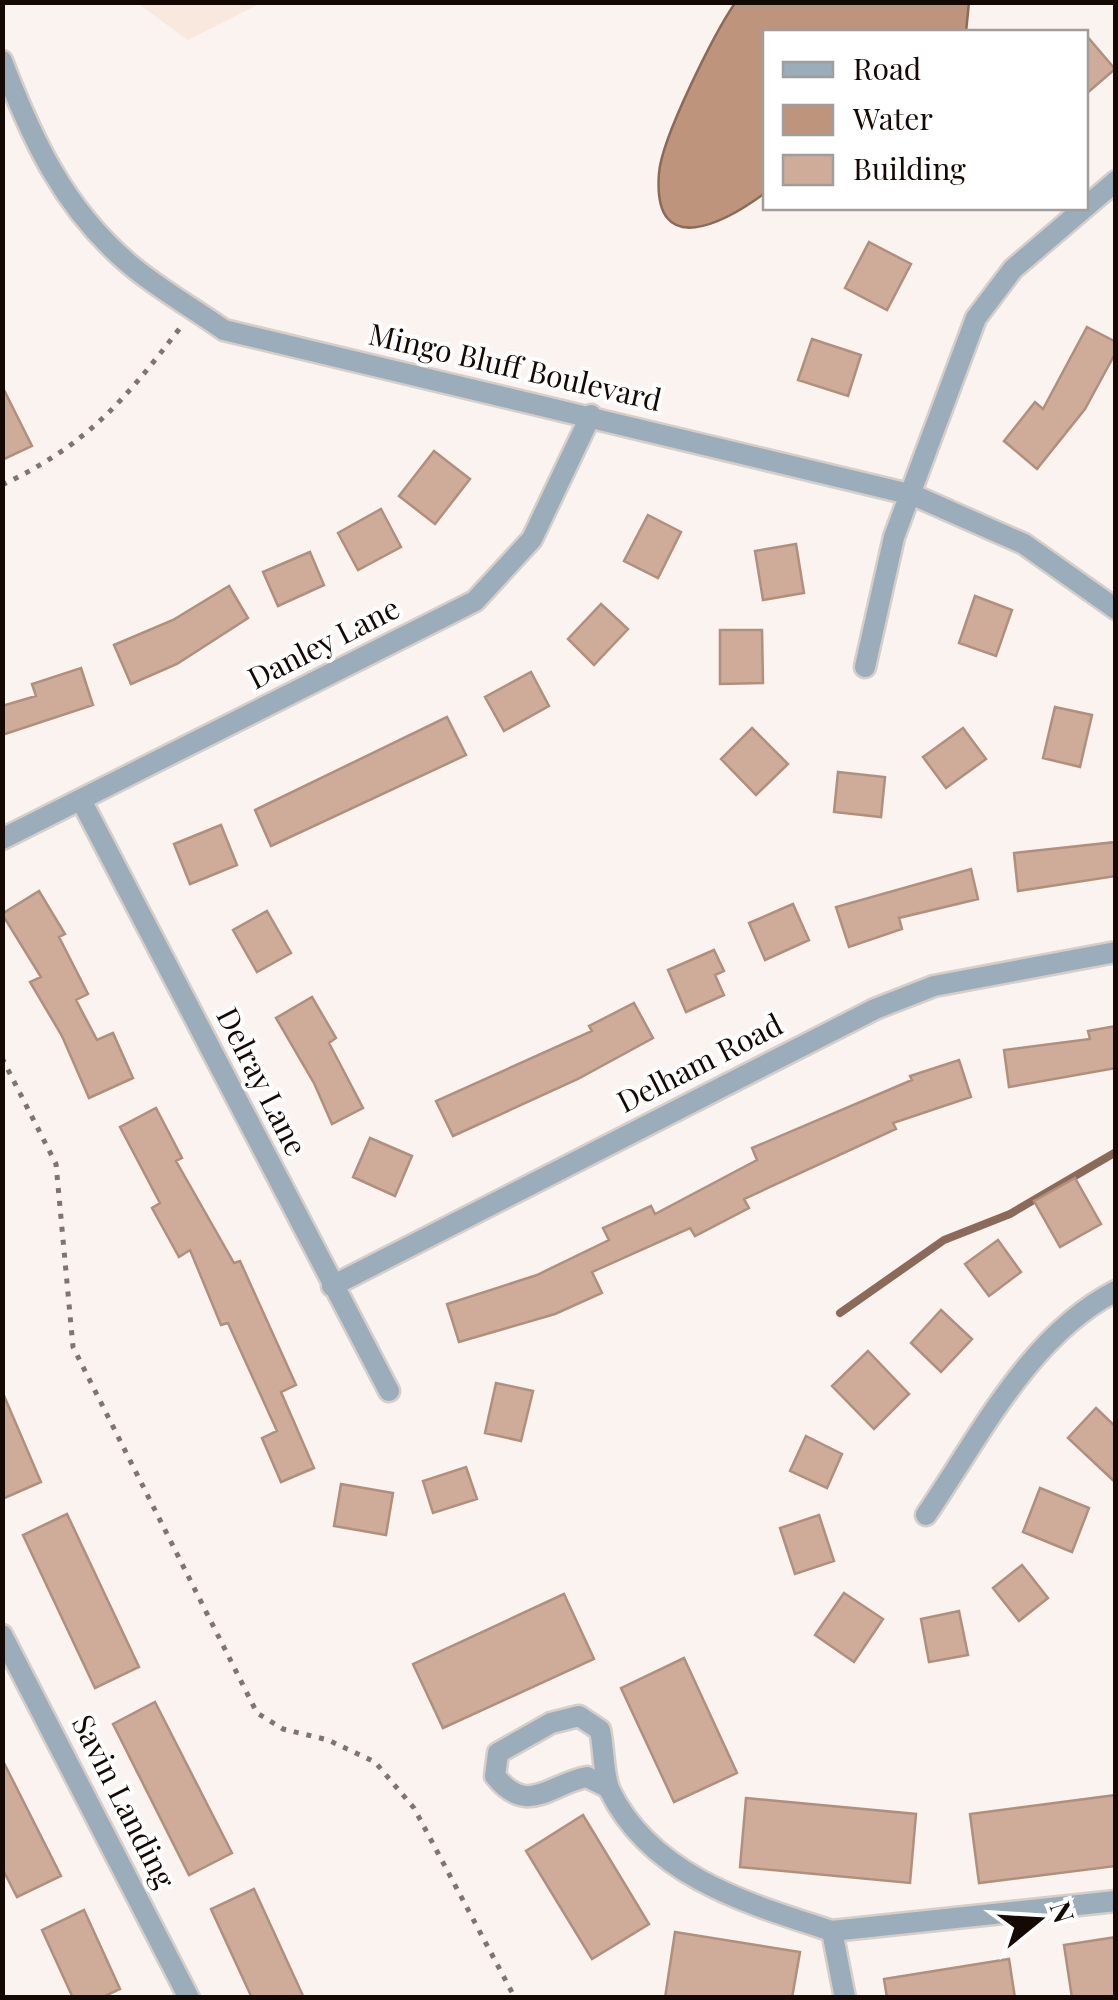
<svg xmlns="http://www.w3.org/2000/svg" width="1118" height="2000" viewBox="0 0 1118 2000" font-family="'Playfair Display',serif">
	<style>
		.built { fill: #f9e8de }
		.water { fill: #bf947d; stroke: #8c6a59; stroke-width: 2.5 }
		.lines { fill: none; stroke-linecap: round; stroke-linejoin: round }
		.stream { stroke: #8c6a59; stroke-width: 8 }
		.building { fill: #cfac9a; stroke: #b18f7d; stroke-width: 2.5 }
		.minor-casing { stroke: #d6cec9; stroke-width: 25 }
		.path { stroke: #7f7570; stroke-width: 5; stroke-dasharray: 5 8; stroke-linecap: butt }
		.minor { stroke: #9badba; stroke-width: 20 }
		.labels { text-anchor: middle; stroke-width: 8; stroke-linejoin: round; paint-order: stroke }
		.street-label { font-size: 30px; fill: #150904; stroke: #fff }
	</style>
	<rect width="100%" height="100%" fill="#fbf3ef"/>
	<path class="built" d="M137,3H261L188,40Z"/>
	<path class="water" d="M735,3L969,2L966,32H766L765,193C727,221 652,263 659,173C662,137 714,34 735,3Z"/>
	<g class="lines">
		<path class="stream" d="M840,1313L944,1240L1010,1214L1116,1152"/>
	</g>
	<path class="building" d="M1086,35L1115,69L1086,94Z
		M869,242L911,264L887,310L845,288Z
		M1087,327L1116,342V352L1085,409L1037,469L1004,441L1035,402L1043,409Z
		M812,339L861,355L848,396L798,380Z
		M2,386L32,446L2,460Z
		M434,451L470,479L435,524L399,496Z
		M381,509L401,547L358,570L338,533Z
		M648,515L681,532L658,578L624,561Z
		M796,544L804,593L763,600L755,551Z
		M310,552L324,585L278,606L263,572Z
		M229,586L248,618L177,664L131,684L114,645L173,620Z
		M975,596L1012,610L996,656L959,643Z
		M601,604L628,629L594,665L568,639Z
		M720,630H762L763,683L720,684Z
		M81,668L93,705L2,735V706L36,696L32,684Z
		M531,672L549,706L504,731L485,697Z
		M1055,707L1092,715L1080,767L1043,758Z
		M447,717L466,755L271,846L255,810Z
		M752,728L788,764L756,795L721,759Z
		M963,728L986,759L946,788L923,757Z
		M838,772L885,777L881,817L834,812Z
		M221,825L237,865L190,884L174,844Z
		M1116,842V876L1018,891L1014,853Z
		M971,869L978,899L899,918L902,929L849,947L836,907Z
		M39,891L65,934L59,937L88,994L76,1000L97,1040L113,1033L133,1078L89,1098L62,1036L30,982L41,977L2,914Z
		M793,904L809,940L765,960L749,923Z
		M267,911L291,953L257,972L233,930Z
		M714,950L724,971L715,975L724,995L686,1012L668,970Z
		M312,997L336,1038L329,1043L363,1108L332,1124L314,1083L276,1018Z
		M634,1003L653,1038L578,1079L453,1136L436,1101L592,1031L589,1026Z
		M1116,1026V1068L1009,1087L1004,1050L1090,1039L1088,1031Z
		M959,1060L971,1097L893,1123L896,1129L744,1199L749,1208L695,1236L690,1228L592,1272L602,1293L555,1314L459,1342L447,1304L537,1275L609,1240L603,1228L651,1206L655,1214L757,1160L752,1148L912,1080L910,1076Z
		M156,1108L182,1158L176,1161L234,1263L240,1261L296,1385L281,1392L314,1468L281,1482L262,1438L277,1431L228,1323L221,1325L190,1250L179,1257L152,1208L160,1203L120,1127Z
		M370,1138L412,1156L395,1196L353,1177Z
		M1075,1178L1101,1224L1060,1247L1034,1201Z
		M998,1240L1021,1272L989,1296L965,1264Z
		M941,1310L972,1339L941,1372L911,1343Z
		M868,1351L909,1394L874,1429L832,1386Z
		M496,1383L533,1391L521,1441L485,1433Z
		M2,1391L41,1482L2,1499Z
		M1096,1408L1116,1427V1483L1068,1438Z
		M806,1436L842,1454L827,1488L790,1471Z
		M466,1467L477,1499L433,1513L423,1481Z
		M341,1484L393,1493L386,1535L334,1526Z
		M1040,1488L1089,1508L1072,1552L1023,1532Z
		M67,1514L139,1667L95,1688L23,1535Z
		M819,1515L834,1561L795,1574L780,1528Z
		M1022,1565L1048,1598L1019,1621L993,1588Z
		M844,1593L883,1619L854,1662L815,1635Z
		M564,1594L594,1659L443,1728L413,1664Z
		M959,1611L968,1655L929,1662L921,1619Z
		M684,1658L737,1773L674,1802L621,1688Z
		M155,1702L232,1853L189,1875L113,1724Z
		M2,1759L61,1876L17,1897L2,1868Z
		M1116,1795V1866L979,1883L970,1814Z
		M746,1798L916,1814L910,1883L740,1867Z
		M583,1815L649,1924L592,1959L526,1851Z
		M254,1889L304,1998H252L211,1909Z
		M84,1910L120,1989L101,1998H73L42,1930Z
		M675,1932L800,1952L792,1998H665Z
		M1116,1937V1998H1072L1064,1945Z
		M1009,1959L1015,1998H887L884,1979Z"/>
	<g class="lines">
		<g class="minor-casing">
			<path id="minor" d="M2,61C32,139 63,207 128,263C157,288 193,308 224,330L913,495L1024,544L1116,609
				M865,667L894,537L976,318L1013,269L1116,181
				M81,800L389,1391
				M2,839L475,601L532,539L591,415
				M332,1286L875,1009L934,986L1116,952
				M926,1515C979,1438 1029,1335 1116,1291
				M2,1635L189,1998
				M609,1788L587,1777C549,1784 528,1817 495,1776L498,1753L551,1723L579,1716L600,1730C604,1748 603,1775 610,1791C652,1877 749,1904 832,1931
				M845,1998L832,1931L1116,1901"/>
		</g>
		<path class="path" d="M2,485C88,444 123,402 180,328
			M2,1058L56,1164L73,1347L257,1713L283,1729L328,1740L375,1762L414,1808L515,1998"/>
		<use href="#minor" class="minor"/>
	</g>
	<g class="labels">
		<g class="street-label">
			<text transform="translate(515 368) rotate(13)" y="10">Mingo Bluff Boulevard</text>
			<text transform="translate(324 644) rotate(-27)" y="10">Danley Lane</text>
			<text transform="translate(700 1064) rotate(-27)" y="10">Delham Road</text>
			<text transform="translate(261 1082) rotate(63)" y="10">Delray Lane</text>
			<text transform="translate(123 1802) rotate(63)" y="10">Savin Landing</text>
		</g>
	</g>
	<rect width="1118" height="2000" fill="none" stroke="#150904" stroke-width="10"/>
	<rect x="763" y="30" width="325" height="180" fill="#ffffff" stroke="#a19d9b" stroke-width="2.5"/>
	<rect x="783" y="62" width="50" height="15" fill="#9badba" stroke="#a19d9b" stroke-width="2.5"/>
	<text x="853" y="80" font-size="30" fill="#150904">Road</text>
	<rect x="783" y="105" width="50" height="30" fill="#bf947d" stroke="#a19d9b" stroke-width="2.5"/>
	<text x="853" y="130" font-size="30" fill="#150904">Water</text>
	<rect x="783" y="155" width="50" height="30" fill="#cfac9a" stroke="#a19d9b" stroke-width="2.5"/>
	<text x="853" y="180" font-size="30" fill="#150904">Building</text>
	<g transform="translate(1038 1920) rotate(72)" stroke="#ffffff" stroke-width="8" paint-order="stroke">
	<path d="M0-8L18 38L0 25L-18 38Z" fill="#150904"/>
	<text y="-15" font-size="28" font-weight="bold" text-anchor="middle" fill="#150904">N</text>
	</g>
</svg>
